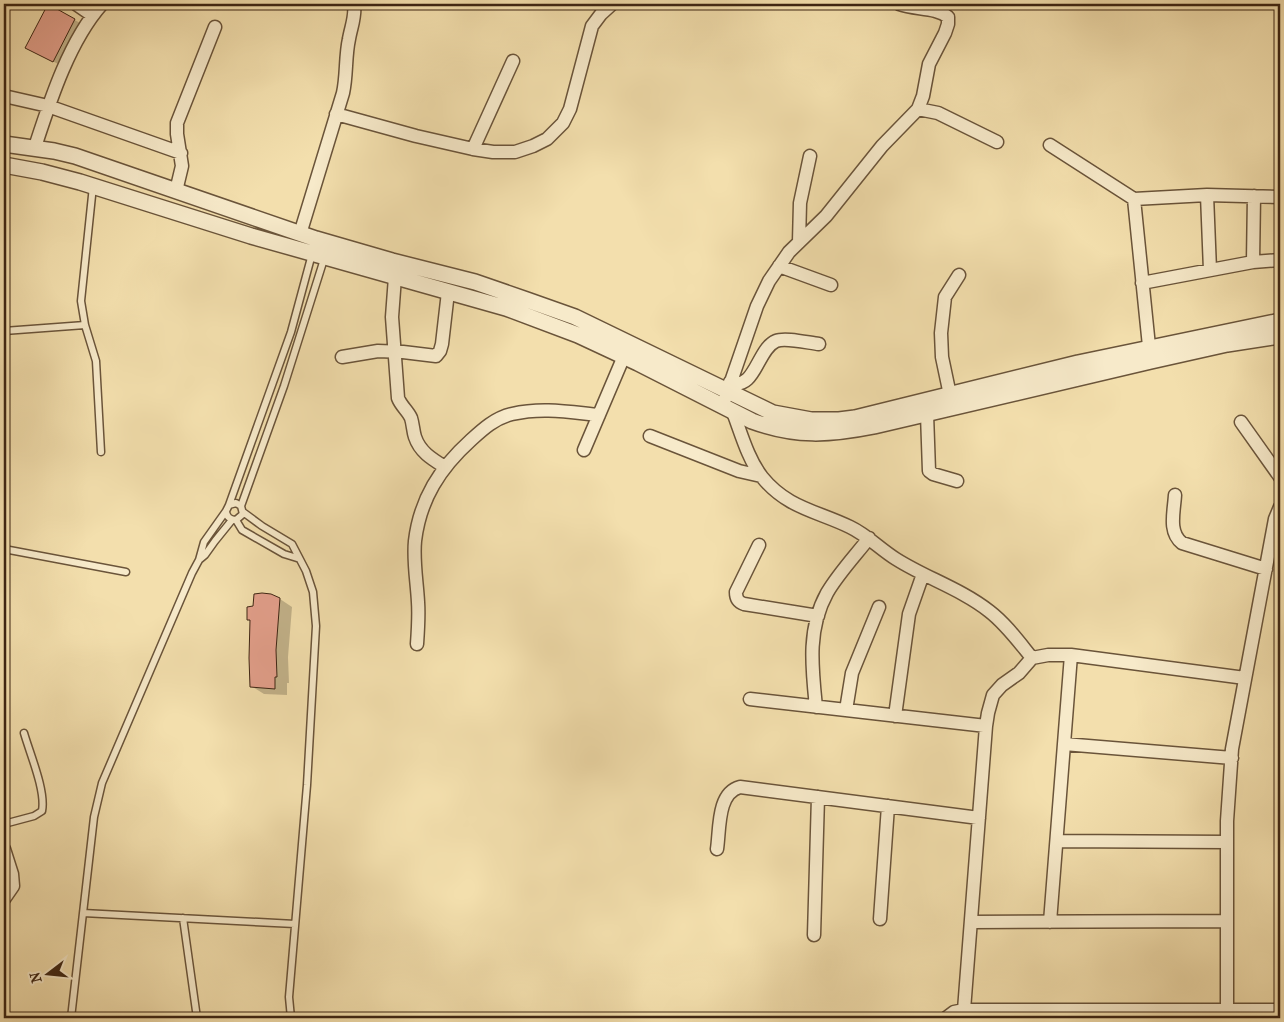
<svg xmlns="http://www.w3.org/2000/svg" width="1284" height="1022" viewBox="0 0 1284 1022" font-family="'IM FELL French Canon',serif">
	<style>
		.shadow { fill: #0003 }
		.building { fill: #e4a08c; stroke: #3d2513 }
		.lines { fill: none; stroke-linecap: round; stroke-linejoin: round }
		.service-casing { stroke: #6a543a; stroke-width: 9 }
		.minor-casing { stroke: #6a543a; stroke-width: 15 }
		.tertiary-casing { stroke: #6a543a; stroke-width: 18 }
		.service { stroke: #f7eaca; stroke-width: 6 }
		.minor { stroke: #f7eaca; stroke-width: 12 }
		.tertiary { stroke: #f7eaca; stroke-width: 15 }
	</style>
	<rect width="100%" height="100%" fill="#f3dfad"/>
	<filter id="stains"><feTurbulence type="fractalNoise" baseFrequency=".004" numOctaves="4"/><feColorMatrix values="0 0 0 0 .2 0 0 0 0 .09 0 0 0 0 .02 0 0 0 .5 -.17"/></filter>
	<radialGradient id="worn" r=".72"><stop offset=".6" stop-color="#630" stop-opacity="0"/><stop offset="1" stop-color="#630" stop-opacity=".3"/></radialGradient>
	<path class="shadow" d="M48,6L84,25L62,66L35,52Z
		M280,599L292,607L288,657L289,683H287V695L264,694L251,686V621L248,620Z"/>
	<path class="building" d="M48,4L75,19L53,62L25,48Z
		M262,593L271,594L280,598L276,650L277,677H275V689L250,687L249,658L250,620H247V607L253,606L254,594Z"/>
	<g class="lines">
		<g class="service-casing">
			<path id="service" d="M93,186L81,301L85,325L96,361L101,452
				M4,331L85,325
				M229,505L291,332L312,254
				M241,506L236,503L229,505L226,511C226,516 230,520 236,520L243,514L241,506L284,386L325,256
				M243,512L262,526L292,544L306,571L313,592L316,626L307,785L289,997L291,1018
				M236,520L242,530L284,554L297,558
				M4,549L126,572
				M199,560L205,555L215,541L232,520
				M4,824L34,816L42,811C46,791 30,754 24,733
				M83,913L295,924
				M183,918L197,1018
				M71,1018L94,817L102,783L192,573L199,560L204,542L226,511"/>
		</g>
		<g class="minor-casing">
			<path id="minor" d="M76,4L92,15
				M4,96L48,106L181,153
				M918,109L938,113L997,142
				M336,114L416,136L473,149L493,152H515L533,146L547,139L563,123L570,109L592,26L601,14L612,4
				M1050,145L1134,199L1150,356
				M35,147C50,101 69,41 102,4
				M473,149L513,61
				M176,191L182,166L177,134V123L215,27
				M1207,195L1210,270
				M1134,199L1207,195L1280,197
				M300,234L343,93C347,75 345,57 349,39C351,27 356,16 354,4
				M799,242L800,203L810,156
				M1253,262L1254,196
				M779,266L831,285
				M395,277L392,317L398,398C401,406 408,411 411,418C413,424 413,431 415,437C420,452 432,459 445,467
				M1142,283L1253,262L1280,260
				M342,357L378,351L403,352L436,356L440,351L442,344L448,292
				M730,382C755,392 757,349 776,341C785,337 809,343 819,344
				M950,395L942,357L941,333L945,297L959,275
				M725,399L757,306L769,281L789,252L826,216L882,146L918,109L923,96L929,64L945,33L948,24V17C936,7 915,10 899,4
				M733,412C741,433 748,459 762,477C787,508 817,511 850,527C867,535 880,549 896,559C926,578 961,589 989,611C1006,624 1019,642 1032,658
				M927,414L929,471L933,474L957,481
				M1241,422L1280,477
				M650,436L739,471L761,476
				M584,450L624,356
				M1175,495C1174,512 1168,532 1182,543L1266,569
				M759,545L736,592C736,599 738,602 744,604L818,616
				M417,644C418,630 419,616 418,602C417,582 413,561 415,541C420,499 440,468 471,440C483,429 495,418 512,414C542,407 569,412 599,415
				M750,699L986,726
				M816,707C812,668 807,629 827,593C838,574 855,556 869,538
				M846,710L852,673L879,607
				M895,716L909,614L923,574
				M1064,744L1232,758
				M1057,841L1227,842
				M4,849L12,874L13,886L4,899
				M717,849C720,829 717,793 740,787L979,818
				M880,919L888,806
				M971,922L1227,921
				M1050,922L1071,655
				M814,935L818,797
				M964,1010L986,726L988,713L993,695L1002,685L1019,673L1032,658L1048,655H1071L1245,678
				M1227,1010V821L1232,749L1275,519L1280,507
				M946,1018L954,1012L964,1010H1280"/>
		</g>
		<g class="tertiary-casing">
			<path id="tertiary" d="M4,144L54,151L75,156L316,239L392,261L475,282L527,300L575,317L773,413L811,420H839L855,418L1078,363L1280,321
				M4,165L42,172L80,182L251,236L506,308L578,335L638,363L752,421C796,437 829,435 874,426L1151,361L1227,344L1280,336"/>
		</g>
		<use href="#service" class="service"/>
		<use href="#minor" class="minor"/>
		<use href="#tertiary" class="tertiary"/>
	</g>
	<rect width="1284" height="1022" fill="none" stroke="#f3dfad" stroke-width="20"/>
	<rect x="5" y="5" width="1274" height="1012" fill="none" stroke="#3d2513" stroke-width="2.5"/>
	<rect x="10" y="10" width="1264" height="1002" fill="none" stroke="#3d2513"/>
	<g transform="translate(48 974) rotate(254)" stroke="#f7eaca" stroke-width="4" paint-order="stroke">
	<path d="M0-4L9 19L0 12L-9 19Z" fill="#3d2513"/>
	<text y="-8" font-size="14" font-weight="bold" text-anchor="middle" fill="#3d2513">N</text>
	</g>
	<rect width="100%" height="100%" filter="url(#stains)"/>
	<rect width="100%" height="100%" fill="url(#worn)"/>
</svg>
